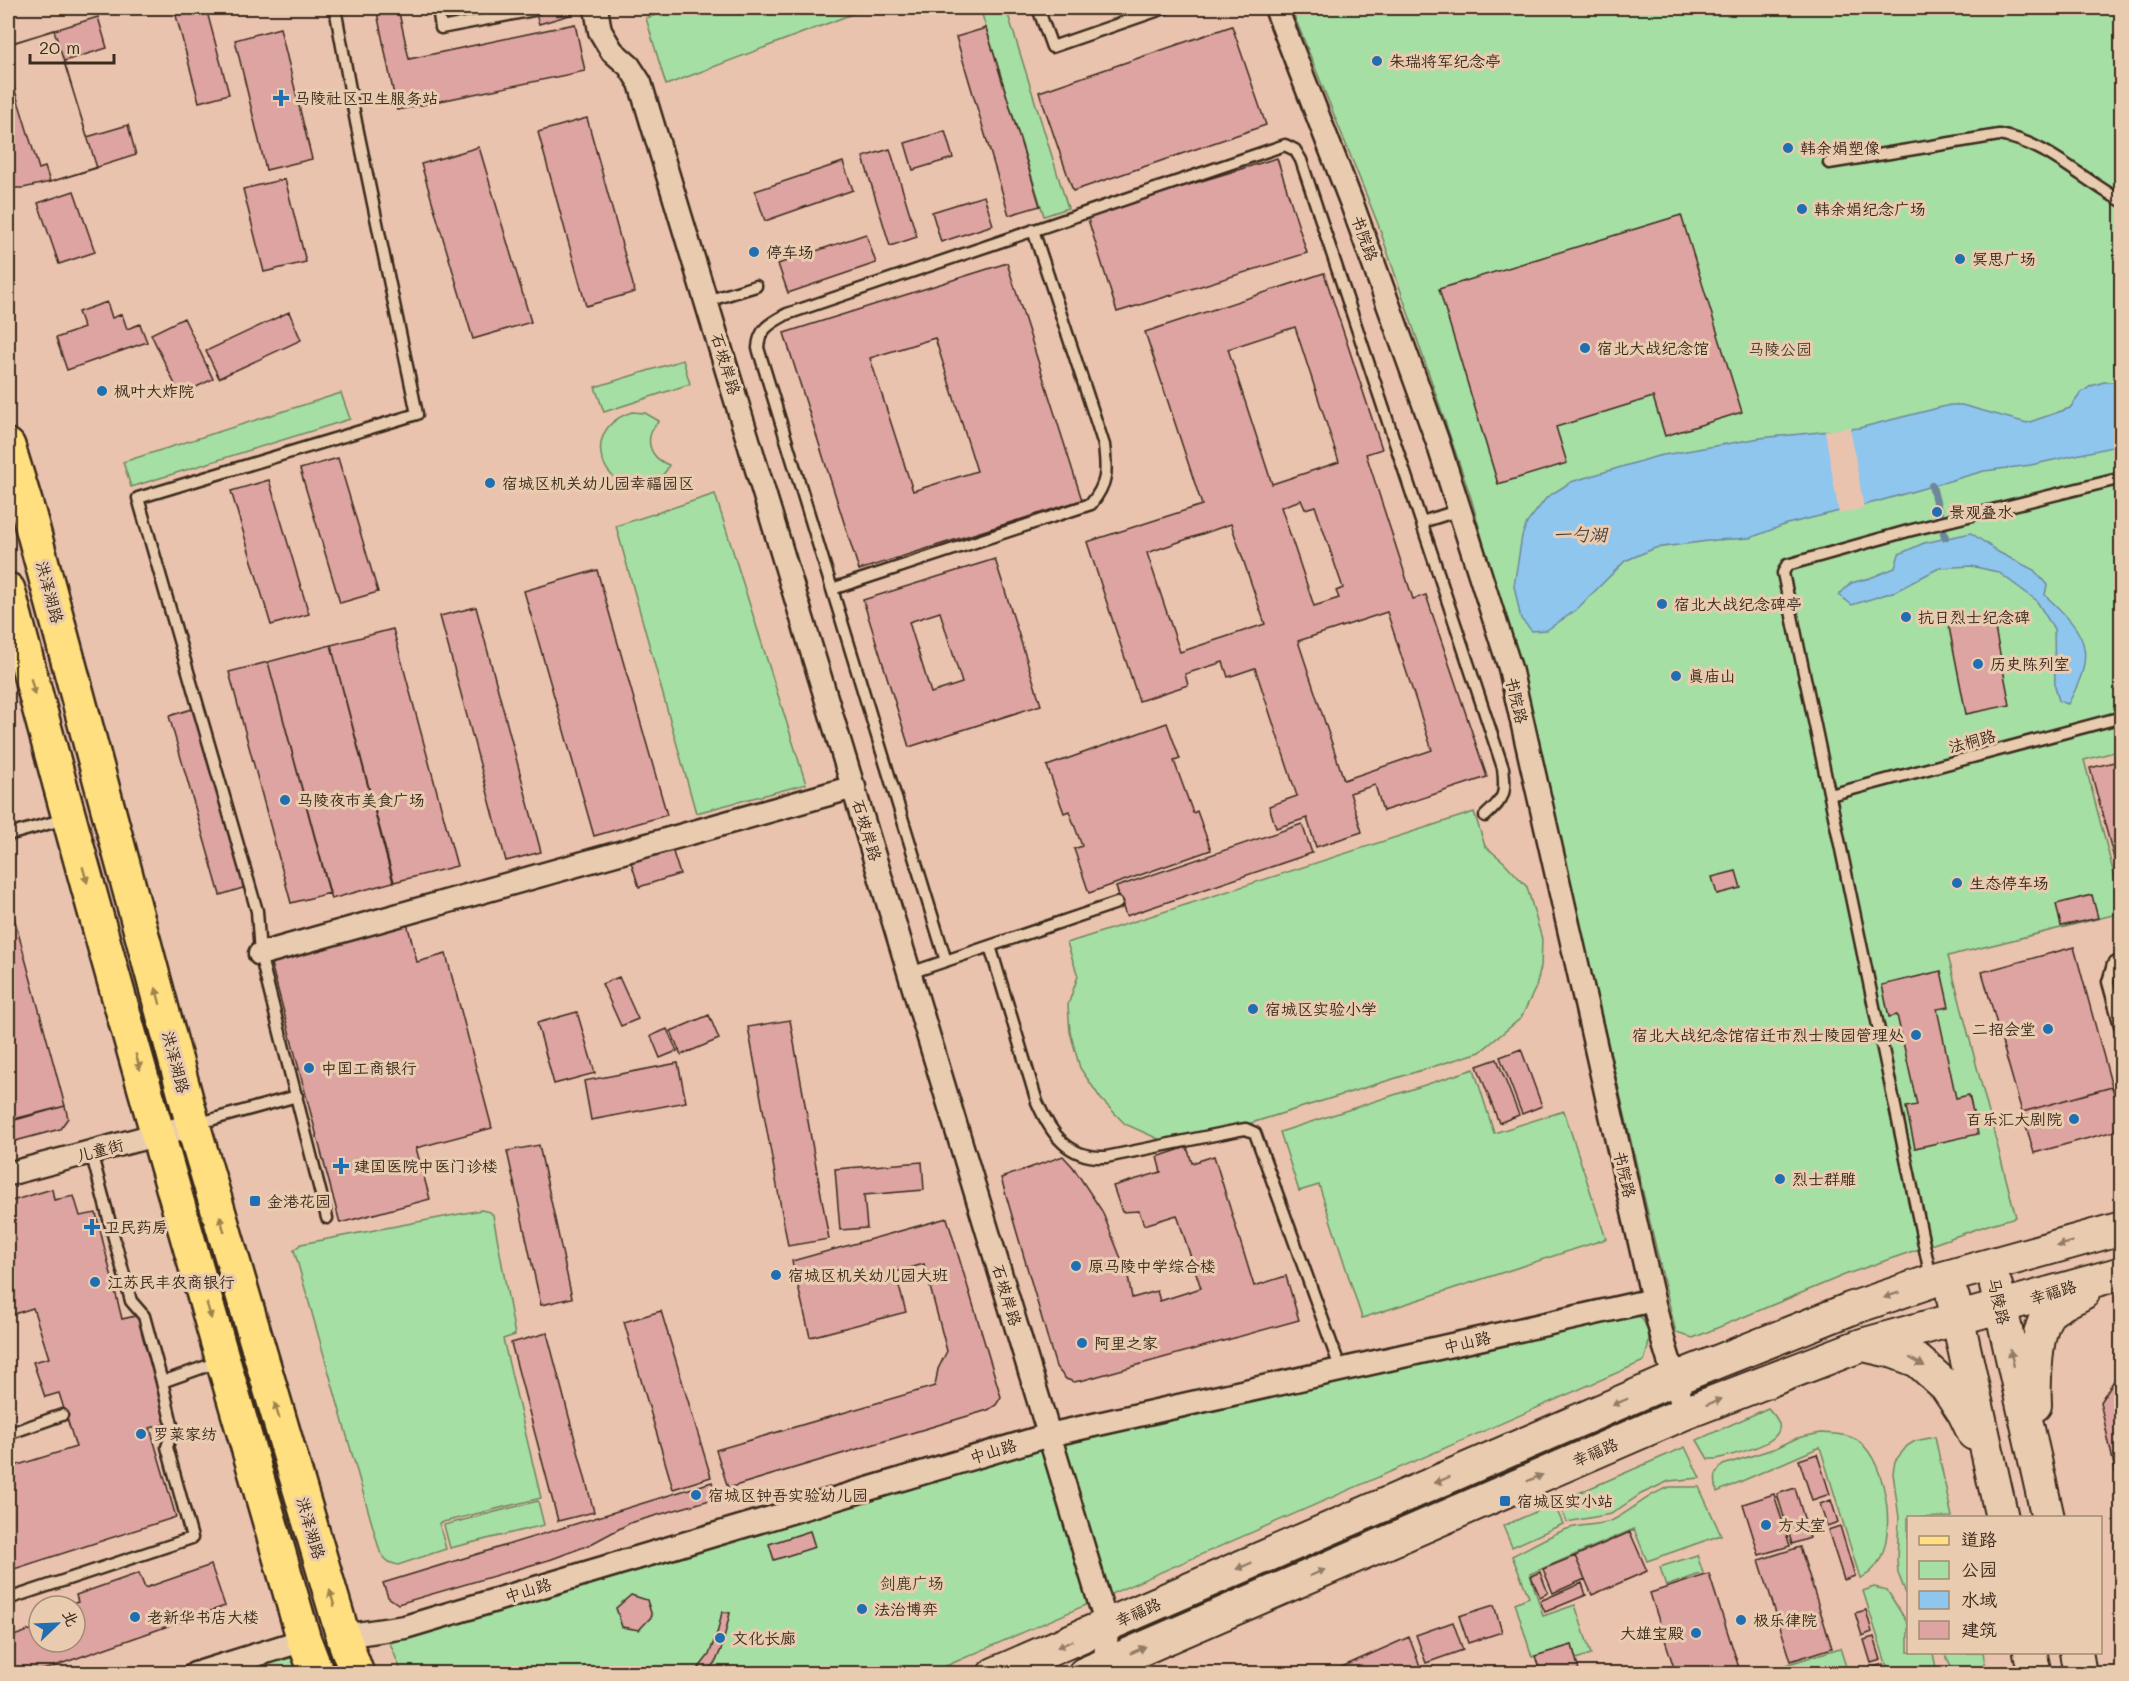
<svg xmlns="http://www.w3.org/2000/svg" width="2129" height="1681" viewBox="0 0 2129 1681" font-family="Mali,'LXGW WenKai TC',sans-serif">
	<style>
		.green { fill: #a5dfa4; stroke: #708461; stroke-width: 1.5 }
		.water { fill: #8fc6ed; stroke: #6d889a; stroke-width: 1.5 }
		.pier { fill: #eac3af }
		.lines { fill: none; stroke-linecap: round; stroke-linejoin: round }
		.stream { stroke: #6d889a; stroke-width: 8 }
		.building { fill: #dda4a2; stroke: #3b2a1e; stroke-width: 1.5; fill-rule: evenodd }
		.lane-casing { stroke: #3b2a1e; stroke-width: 15 }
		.street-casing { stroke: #3b2a1e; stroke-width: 27 }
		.secondary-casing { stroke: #3b2a1e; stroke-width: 36 }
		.primary-casing { stroke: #3b2a1e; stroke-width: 38 }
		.lane { stroke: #e9ccaf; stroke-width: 10 }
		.street { stroke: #e9ccaf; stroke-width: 22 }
		.secondary { stroke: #e9ccaf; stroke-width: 32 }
		.primary { stroke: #ffdf80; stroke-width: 33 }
		.oneway { fill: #9d844f }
		.oneway2 { fill: #927b66 }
		.poi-dot { fill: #1f6fb2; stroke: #e9ccaf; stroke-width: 2 }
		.labels { text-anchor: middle; stroke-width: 6; stroke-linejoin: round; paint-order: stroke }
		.poi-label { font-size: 16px; fill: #3b2a1e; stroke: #e9ccaf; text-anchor: start }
		.street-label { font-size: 16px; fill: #3b2a1e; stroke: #e9ccaf }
		.park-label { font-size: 16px; fill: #463c2b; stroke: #e9ccaf }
		.water-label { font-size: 18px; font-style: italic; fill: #48413d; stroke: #e9ccaf }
	</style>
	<rect width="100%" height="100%" fill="#eac3af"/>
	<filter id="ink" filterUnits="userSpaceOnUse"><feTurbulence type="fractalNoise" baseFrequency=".0167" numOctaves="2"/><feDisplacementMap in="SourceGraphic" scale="12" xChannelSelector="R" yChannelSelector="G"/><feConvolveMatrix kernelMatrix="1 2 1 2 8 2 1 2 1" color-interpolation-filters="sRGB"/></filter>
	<g filter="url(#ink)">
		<path class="green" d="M680,8H868L666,85L646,18Z
			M980,8H1006L1068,208L1044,216Z
			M1291,8H2121L2122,750L2084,760L2121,901V913L1948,956L2016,1217L1991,1224L1847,1274L1693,1338L1676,1333L1530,710L1471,498L1378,224Z
			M683,360L690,384L604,412L595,387Z
			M341,393L350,419L131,487L123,462Z
			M632,412L645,413L659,421C643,437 648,457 669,465C667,472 661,477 654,481C610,505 571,432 632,412Z
			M715,494L806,784L696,813L616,526Z
			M1474,812L1485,846L1504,862L1527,887L1542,939L1541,967L1536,987L1521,1018L1480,1052L1190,1142L1163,1141L1125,1124L1101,1099L1080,1068L1070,1032L1068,1005L1078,976L1067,943Z
			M1474,1069L1494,1133L1564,1111L1606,1239L1362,1318L1319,1185L1299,1191L1280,1132Z
			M481,1210L490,1212L493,1215L515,1335L503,1339L541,1498L439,1523L446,1549L398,1565L388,1562L380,1552L294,1250L301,1244Z
			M1630,1315L1641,1317C1652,1334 1650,1342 1644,1361L930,1673H402L390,1643L1033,1453L1070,1436Z
			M1768,1408C1772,1413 1777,1417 1779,1424C1784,1445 1732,1454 1717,1459H1708L1697,1440Z
			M1821,1433C1837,1434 1853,1434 1864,1446C1890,1473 1902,1562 1860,1578L1820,1447L1717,1492C1715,1480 1713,1474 1723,1465L1776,1448L1797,1438Z
			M1935,1437L1952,1517L1908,1518V1599L1898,1573L1897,1559L1899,1518L1893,1473L1895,1461L1907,1446L1915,1441Z
			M1685,1447L1700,1478L1669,1481L1641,1494L1611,1514L1567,1522L1558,1502Z
			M1670,1487H1699L1721,1535L1647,1561L1634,1529L1530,1574L1543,1616L1575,1605L1591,1654L1576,1659L1572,1645L1532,1657L1515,1603L1529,1597L1512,1556C1530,1547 1548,1536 1567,1529C1582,1524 1599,1526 1613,1520C1633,1510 1649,1493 1670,1487Z
			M538,1501L544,1525L450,1548L444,1525Z
			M1554,1504L1563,1524L1512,1547L1503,1526Z
			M1697,1555L1703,1573L1666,1586L1660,1567Z
			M1874,1587L1887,1590L1908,1624V1652L1933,1653L1937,1673H1889L1863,1591Z
			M1840,1648L1848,1673H1778L1776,1668Z
			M1945,1653H1983L1987,1673H1954Z
			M287,1656L295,1661L302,1674H226Z"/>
		<path class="water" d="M2104,382H2121V445L2031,465L1984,471L1876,502L1787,524L1750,538L1716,540L1655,548L1625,561L1576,610L1547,630L1532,631L1521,619L1514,586L1522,536L1527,523L1547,497L1571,482L1658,456L1760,438L1859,428L1950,405H1962L2027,423L2070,408L2081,393L2091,386Z
			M1971,533L2000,553L2034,570L2047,585L2045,595C2086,634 2098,650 2068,704L2059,701L2055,687L2054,629L2036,600L1998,572L1971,566L1939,568L1896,591L1852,605L1839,595L1851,583L1870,578L1895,568L1899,554L1924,543Z"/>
		<path class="pier" d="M1850,427L1864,508L1839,514L1825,431Z"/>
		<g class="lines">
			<path class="stream" d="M1932,486L1945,537"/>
		</g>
		<path class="building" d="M174,8H206L229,94L199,102Z
			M376,8H398L409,59L575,24L585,71L397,110Z
			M534,8H571L573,14L539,24Z
			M98,17L107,48L64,61L87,137L128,125L136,155L50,182L23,188H14L8,174V44Z
			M1232,26L1266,125L1073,191L1039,92Z
			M280,28L312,159L266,170L235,40Z
			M986,28L1040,206L1009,215L956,37Z
			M54,30L97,168L50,182L45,167L39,169L8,68V58L13,56L10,44Z
			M587,118L635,292L586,306L538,132Z
			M945,131L953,158L913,170L905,143Z
			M479,147L531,322L473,339L421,164Z
			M890,149L917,237L890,246L863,157Z
			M1277,158L1307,253L1117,312L1087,216Z
			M843,162L853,190L765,221L755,191Z
			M285,179L306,262L264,272L243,189Z
			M74,191L95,252L59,264L38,203Z
			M984,196L993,225L941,242L932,212Z
			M1681,215L1742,412L1665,436L1653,397L1556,427L1567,463L1498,484L1439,289Z
			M866,234L876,263L788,293L778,264Z
			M1007,263L1082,500L859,570L784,333ZM935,338L977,471L913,491L870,358Z
			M1324,273L1382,449L1366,454L1413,599L1426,595L1487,777L1383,811L1375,785L1350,793L1362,832L1316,847L1307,818L1276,828L1269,806L1297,796L1255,668L1228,677L1223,662L1185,674L1188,685L1139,701L1087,542L1202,505L1145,332ZM1295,327L1339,462L1272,484L1228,349ZM1301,500L1305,509L1315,506L1343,588L1336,591L1339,598L1314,606L1281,507ZM1231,524L1265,624L1180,652L1147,553ZM1387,612L1432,750L1344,780L1298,641Z
			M107,302L112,318L122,314L127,329L140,324L147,342L67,370L56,338L84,328L78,312Z
			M289,312L301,340L219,378L206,351Z
			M184,318L213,379L180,395L151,334Z
			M338,458L378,592L340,603L300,469Z
			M269,480L309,614L271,625L231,491Z
			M995,559L1041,705L909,747L863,600ZM940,612L962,683L931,693L909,622Z
			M597,570L667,815L594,836L524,591Z
			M476,607L541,852L506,861L440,616Z
			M1992,613L2010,705L1966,714L1948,622Z
			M393,629L457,866L394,882L331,645Z
			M331,645L393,882L331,899L268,662Z
			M268,662L330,893L291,903L229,672Z
			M195,708L246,887L220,895L169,716Z
			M1167,723L1180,759L1174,761L1193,813L1197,811L1211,850L1089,893L1074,849L1082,846L1069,811L1064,813L1047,766Z
			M2122,760V880L2120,881L2090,768Z
			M1302,824L1312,853L1126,916L1116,887Z
			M672,849L680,874L639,887L631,862Z
			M1736,871L1741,888L1717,894L1712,877Z
			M8,895L65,1106L14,1119L8,1094Z
			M2092,895L2098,918L2061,926L2056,904Z
			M407,923L417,962L446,954L492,1128L416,1148L430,1199L340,1223L270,960Z
			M2074,947L2112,1087L2022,1112L1982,972Z
			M1941,971L1949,1007L1937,1009L1956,1098L1969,1095L1978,1134L1915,1148L1906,1107L1917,1105L1897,1015L1889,1017L1882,985Z
			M619,977L638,1019L621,1026L602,984Z
			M577,1012L595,1073L554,1084L537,1023Z
			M709,1015L719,1039L681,1055L671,1031Z
			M790,1020L829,1239L788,1246L748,1027Z
			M667,1029L677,1051L660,1058L651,1036Z
			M1521,1049L1542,1106L1522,1114L1500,1057Z
			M1497,1059L1519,1115L1499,1123L1477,1066Z
			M678,1063L686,1102L591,1120L584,1081Z
			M2112,1087L2122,1120V1129L2034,1153L2022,1112Z
			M65,1106L68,1118L60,1129L8,1143V1122Z
			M539,1145L572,1298L541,1305L507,1151Z
			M1187,1147L1192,1163L1214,1156L1254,1286L1286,1276L1299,1320L1084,1380L1074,1382L1066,1379L1056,1367L1001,1178L1063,1156L1073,1167L1102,1211L1128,1276L1132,1298L1157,1291L1160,1301L1201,1288L1177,1215L1144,1225L1139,1211L1122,1212L1113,1186L1161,1172L1157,1157Z
			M922,1162L924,1190L864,1195L867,1228L840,1230L835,1169Z
			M52,1189L54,1200L74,1196L80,1216L96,1213L122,1319L140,1315L169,1423L150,1428L176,1517L8,1571V1468L76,1447L59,1393L45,1397L33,1362L49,1358L33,1308L8,1316V1202Z
			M947,1218L1001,1397L996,1405L988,1410L728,1488L716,1450L935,1386L938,1369L947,1351L924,1264L895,1272L906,1312L810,1337L792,1261Z
			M661,1311L711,1477L673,1489L624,1322Z
			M547,1333L594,1512L558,1521L511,1343Z
			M2122,1368V1502L2100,1402Z
			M1817,1454L1830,1494L1812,1500L1799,1460Z
			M712,1482L717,1498L630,1523L589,1545L552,1559L398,1604L388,1597L383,1583Z
			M1795,1488L1810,1538L1792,1544L1777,1494Z
			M1774,1494L1790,1546L1759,1555L1743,1504Z
			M1831,1500L1838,1522L1827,1526L1820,1504Z
			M1840,1526L1855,1576L1844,1580L1828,1530Z
			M810,1531L815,1547L774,1560L769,1544Z
			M1630,1532L1647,1571L1592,1595L1575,1556Z
			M1800,1547L1832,1648L1791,1661L1759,1560Z
			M1575,1556L1585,1579L1553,1593L1543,1569Z
			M211,1565L225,1606L32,1674H8V1638L39,1627V1642H75V1606H65L78,1602L76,1595L139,1573L145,1588Z
			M1540,1572L1548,1593L1540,1597L1531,1576Z
			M1709,1574L1741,1674H1676L1650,1593Z
			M1582,1583L1586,1595L1545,1612L1540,1601Z
			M631,1595L647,1600L652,1616L639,1630L622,1627L616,1608Z
			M1494,1605L1502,1632L1468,1643L1459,1616Z
			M1866,1610L1872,1632L1862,1636L1855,1613Z
			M722,1612L730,1613L722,1647L716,1661L705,1674H694L709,1655L718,1630Z
			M1453,1622L1463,1650L1426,1663L1416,1635Z
			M1409,1637L1423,1674H1326Z
			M1874,1637L1881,1660L1871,1663L1864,1640Z
			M1572,1645L1580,1674H1541L1535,1656Z
			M1883,1664L1885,1674H1874L1873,1667Z"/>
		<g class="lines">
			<g class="lane-casing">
				<path id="lane" d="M438,8L441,28L534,10L533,8
					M1038,8L1052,47L1165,8
					M1829,163L1999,135C2046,142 2081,179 2122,201
					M707,301L756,286
					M1422,522L1460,510
					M832,589L1091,504C1108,483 1107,471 1104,445L1033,230
					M1830,795L2122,717
					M8,835L65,819
					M990,946L1037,1102C1051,1134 1068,1159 1106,1157L1239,1130L1246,1129L1255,1133L1341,1370
					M2122,959L2113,964L2108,982L2122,1033
					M946,961L758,348C759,328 771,323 787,314L1285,145L1295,150L1301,160L1503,768C1506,794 1505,798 1485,816
					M910,973L1117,903
					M196,1124L297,1096
					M327,1218L260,954L257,911L138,498L417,414L356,122L335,8
					M1931,1278L1783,573L1787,565L1908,531L2122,478
					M162,1382L221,1361
					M8,1434L62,1415
					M8,1599L192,1538L167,1447L173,1429L162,1382L144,1316L131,1301L91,1152"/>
			</g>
			<g class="street-casing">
				<path id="street" d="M596,8L600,31L612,51L629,66L640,83L1107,1626L1105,1665
					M1276,8L1352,204L1437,440L1510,668L1653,1300L1664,1344L1685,1413
					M260,954L854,787
					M8,1174L193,1125
					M343,1636L405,1627L1049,1435L1653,1300
					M195,1674L304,1640"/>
			</g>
			<g class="secondary-casing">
				<path id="secondary" d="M1996,1286L2048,1518
					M1953,1298L2002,1518
					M1863,1345L1894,1352L1918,1361L1946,1386L1964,1413L1974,1434
					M2035,1405C2034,1383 2035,1328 2050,1312C2059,1304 2073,1299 2083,1293
					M2030,1652L2035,1674
					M2076,1652L2080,1674
					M994,1674L1674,1379L1850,1309L1932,1281L2122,1228
					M1084,1674L1685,1413L1862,1345L2122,1273"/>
			</g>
			<g class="primary-casing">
				<path id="primary" d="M8,446L29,515L193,1125L343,1636L357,1674
					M8,590C100,942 203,1291 304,1640L317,1674"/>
			</g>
			<use href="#lane" class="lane"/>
			<use href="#street" class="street"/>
			<use href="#secondary" class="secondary"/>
			<use href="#primary" class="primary"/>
		</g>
		<defs><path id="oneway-solid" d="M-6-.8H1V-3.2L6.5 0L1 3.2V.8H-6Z" transform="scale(1.5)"/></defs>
		<g class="oneway">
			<use href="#oneway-solid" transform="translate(33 687) rotate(75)"/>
			<use href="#oneway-solid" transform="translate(85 875) rotate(74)"/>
			<use href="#oneway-solid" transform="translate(158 996) rotate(-105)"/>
			<use href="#oneway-solid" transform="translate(138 1062) rotate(74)"/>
			<use href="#oneway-solid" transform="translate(222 1224) rotate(-106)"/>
			<use href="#oneway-solid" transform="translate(209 1311) rotate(74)"/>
			<use href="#oneway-solid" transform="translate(277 1411) rotate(-106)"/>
			<use href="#oneway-solid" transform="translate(332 1598) rotate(-106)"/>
		</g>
		<g class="oneway2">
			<use href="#oneway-solid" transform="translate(2065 1244) rotate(164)"/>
			<use href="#oneway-solid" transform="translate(1892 1295) rotate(161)"/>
			<use href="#oneway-solid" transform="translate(2012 1358) rotate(-103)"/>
			<use href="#oneway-solid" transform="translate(1917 1362) rotate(30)"/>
			<use href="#oneway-solid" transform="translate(1620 1402) rotate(157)"/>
			<use href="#oneway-solid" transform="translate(1714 1402) rotate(-21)"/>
			<use href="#oneway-solid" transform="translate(1535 1478) rotate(-23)"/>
			<use href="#oneway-solid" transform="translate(1442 1480) rotate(157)"/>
			<use href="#oneway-solid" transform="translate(1244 1566) rotate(157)"/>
			<use href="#oneway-solid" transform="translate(1317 1573) rotate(-23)"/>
			<use href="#oneway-solid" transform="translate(1065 1644) rotate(157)"/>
			<use href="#oneway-solid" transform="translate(1138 1650) rotate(-24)"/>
		</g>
	</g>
	<g class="poi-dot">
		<circle cx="1377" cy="61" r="6"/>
		<path d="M278 89h6v6h6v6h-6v6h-6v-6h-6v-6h6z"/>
		<circle cx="1788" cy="148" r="6"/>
		<circle cx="1802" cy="209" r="6"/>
		<circle cx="754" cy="252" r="6"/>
		<circle cx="1960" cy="259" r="6"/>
		<circle cx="1585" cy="348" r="6"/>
		<circle cx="102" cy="391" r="6"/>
		<circle cx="490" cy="483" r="6"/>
		<circle cx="1937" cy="512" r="6"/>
		<circle cx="1662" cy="604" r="6"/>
		<circle cx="1906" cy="617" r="6"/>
		<circle cx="1978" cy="664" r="6"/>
		<circle cx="1676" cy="676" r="6"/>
		<circle cx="285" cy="800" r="6"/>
		<circle cx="1957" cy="883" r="6"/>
		<circle cx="1253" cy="1009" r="6"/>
		<circle cx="2048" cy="1029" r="6"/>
		<circle cx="1916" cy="1035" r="6"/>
		<circle cx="309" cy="1068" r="6"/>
		<circle cx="2074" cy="1119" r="6"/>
		<path d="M338 1157h6v6h6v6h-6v6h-6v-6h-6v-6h6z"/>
		<circle cx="1780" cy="1179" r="6"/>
		<rect x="249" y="1195" width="12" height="12" rx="3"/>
		<path d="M89 1218h6v6h6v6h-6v6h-6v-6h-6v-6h6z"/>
		<circle cx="1076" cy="1266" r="6"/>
		<circle cx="776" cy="1275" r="6"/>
		<circle cx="95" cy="1282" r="6"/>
		<circle cx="1082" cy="1343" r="6"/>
		<circle cx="141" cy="1434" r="6"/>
		<circle cx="696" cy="1495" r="6"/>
		<rect x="1499" y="1495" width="12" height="12" rx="3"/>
		<circle cx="1766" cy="1525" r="6"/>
		<circle cx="862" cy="1609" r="6"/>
		<circle cx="135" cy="1617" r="6"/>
		<circle cx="1741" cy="1620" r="6"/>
		<circle cx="1696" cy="1633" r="6"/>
		<circle cx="720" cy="1638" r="6"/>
	</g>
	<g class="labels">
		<g class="poi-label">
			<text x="1389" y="67">朱瑞将军纪念亭</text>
			<text x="294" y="104">马陵社区卫生服务站</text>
			<text x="1800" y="154">韩余娟塑像</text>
			<text x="1814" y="215">韩余娟纪念广场</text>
			<text x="766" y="258">停车场</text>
			<text x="1972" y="265">冥思广场</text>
			<text x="1597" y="354">宿北大战纪念馆</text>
			<text x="114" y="397">枫叶大炸院</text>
			<text x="502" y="489">宿城区机关幼儿园幸福园区</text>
			<text x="1949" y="518">景观叠水</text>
			<text x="1674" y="610">宿北大战纪念碑亭</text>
			<text x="1918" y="623">抗日烈士纪念碑</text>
			<text x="1990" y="670">历史陈列室</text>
			<text x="1688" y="682">真庙山</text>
			<text x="297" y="806">马陵夜市美食广场</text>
			<text x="1969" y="889">生态停车场</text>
			<text x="1265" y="1015">宿城区实验小学</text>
			<text x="2036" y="1035" text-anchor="end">二招会堂</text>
			<text x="1904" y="1041" text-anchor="end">宿北大战纪念馆宿迁市烈士陵园管理处</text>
			<text x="321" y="1074">中国工商银行</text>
			<text x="2062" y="1125" text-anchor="end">百乐汇大剧院</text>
			<text x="354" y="1172">建国医院中医门诊楼</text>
			<text x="1792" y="1185">烈士群雕</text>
			<text x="267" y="1207">金港花园</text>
			<text x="104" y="1233">卫民药房</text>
			<text x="1088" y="1272">原马陵中学综合楼</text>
			<text x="788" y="1281">宿城区机关幼儿园大班</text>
			<text x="107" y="1288">江苏民丰农商银行</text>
			<text x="1094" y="1349">阿里之家</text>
			<text x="153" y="1440">罗莱家纺</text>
			<text x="708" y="1501">宿城区钟吾实验幼儿园</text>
			<text x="1517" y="1507">宿城区实小站</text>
			<text x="1778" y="1531">方丈室</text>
			<text x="874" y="1615">法治博弈</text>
			<text x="147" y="1623">老新华书店大楼</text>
			<text x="1753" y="1626">极乐律院</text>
			<text x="1684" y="1639" text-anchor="end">大雄宝殿</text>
			<text x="732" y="1644">文化长廊</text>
		</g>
		<g class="street-label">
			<text transform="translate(1365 238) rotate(70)" y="6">书院路</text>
			<text transform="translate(726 364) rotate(73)" y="6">石坡岸路</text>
			<text transform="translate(50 592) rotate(75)" y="6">洪泽湖路</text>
			<text transform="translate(1517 700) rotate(77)" y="6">书院路</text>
			<text transform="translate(1972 741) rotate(-15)" y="6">法桐路</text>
			<text transform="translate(867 830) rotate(73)" y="6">石坡岸路</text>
			<text transform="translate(176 1062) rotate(75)" y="6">洪泽湖路</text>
			<text transform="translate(100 1150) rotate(-15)" y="6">儿童街</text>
			<text transform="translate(1625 1174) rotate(77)" y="6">书院路</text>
			<text transform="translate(2053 1292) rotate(-16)" y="6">幸福路</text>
			<text transform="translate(1007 1295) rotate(73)" y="6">石坡岸路</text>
			<text transform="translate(1999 1301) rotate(77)" y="6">马陵路</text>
			<text transform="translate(1467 1342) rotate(-13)" y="6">中山路</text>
			<text transform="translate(993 1451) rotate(-17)" y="6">中山路</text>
			<text transform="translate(1595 1452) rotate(-23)" y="6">幸福路</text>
			<text transform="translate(311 1528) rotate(74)" y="6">洪泽湖路</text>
			<text transform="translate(528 1590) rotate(-17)" y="6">中山路</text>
			<text transform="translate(1138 1612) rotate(-24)" y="6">幸福路</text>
		</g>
		<g class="park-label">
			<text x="1780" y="355">马陵公园</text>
			<text x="912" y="1589">剑鹿广场</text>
		</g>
		<g class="water-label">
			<text x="1580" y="541">一勺湖</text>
		</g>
	</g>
	<rect width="2129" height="1681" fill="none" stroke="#e9ccaf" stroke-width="30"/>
	<rect x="15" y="15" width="2099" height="1651" fill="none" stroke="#3b2a1e" stroke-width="2" filter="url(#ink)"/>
	<rect x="1907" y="1516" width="195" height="138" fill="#e9ccaf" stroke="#a38b75" stroke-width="1.5"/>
	<rect x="1919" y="1536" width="30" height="9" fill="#ffdf80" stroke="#a38b75" stroke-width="1.5"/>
	<text x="1961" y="1546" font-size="18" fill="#3b2a1e">道路</text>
	<rect x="1919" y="1561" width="30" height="18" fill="#a5dfa4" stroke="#a38b75" stroke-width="1.5"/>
	<text x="1961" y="1576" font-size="18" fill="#3b2a1e">公园</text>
	<rect x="1919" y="1591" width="30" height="18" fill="#8fc6ed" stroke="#a38b75" stroke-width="1.5"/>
	<text x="1961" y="1606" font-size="18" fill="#3b2a1e">水域</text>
	<rect x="1919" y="1621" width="30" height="18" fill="#dda4a2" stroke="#a38b75" stroke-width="1.5"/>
	<text x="1961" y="1636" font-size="18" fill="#3b2a1e">建筑</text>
	<g transform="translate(57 1624) rotate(67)"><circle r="28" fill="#e9ccaf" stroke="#a38b75" stroke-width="1.5"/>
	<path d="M0-4.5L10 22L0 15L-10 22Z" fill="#1f6fb2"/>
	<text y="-9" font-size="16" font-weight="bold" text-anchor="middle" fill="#3b2a1e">北</text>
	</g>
	<path d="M30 54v9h84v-9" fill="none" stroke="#3b2a1e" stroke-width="3"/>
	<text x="39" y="54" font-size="18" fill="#3b2a1e" stroke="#e9ccaf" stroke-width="4.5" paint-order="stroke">20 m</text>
</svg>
